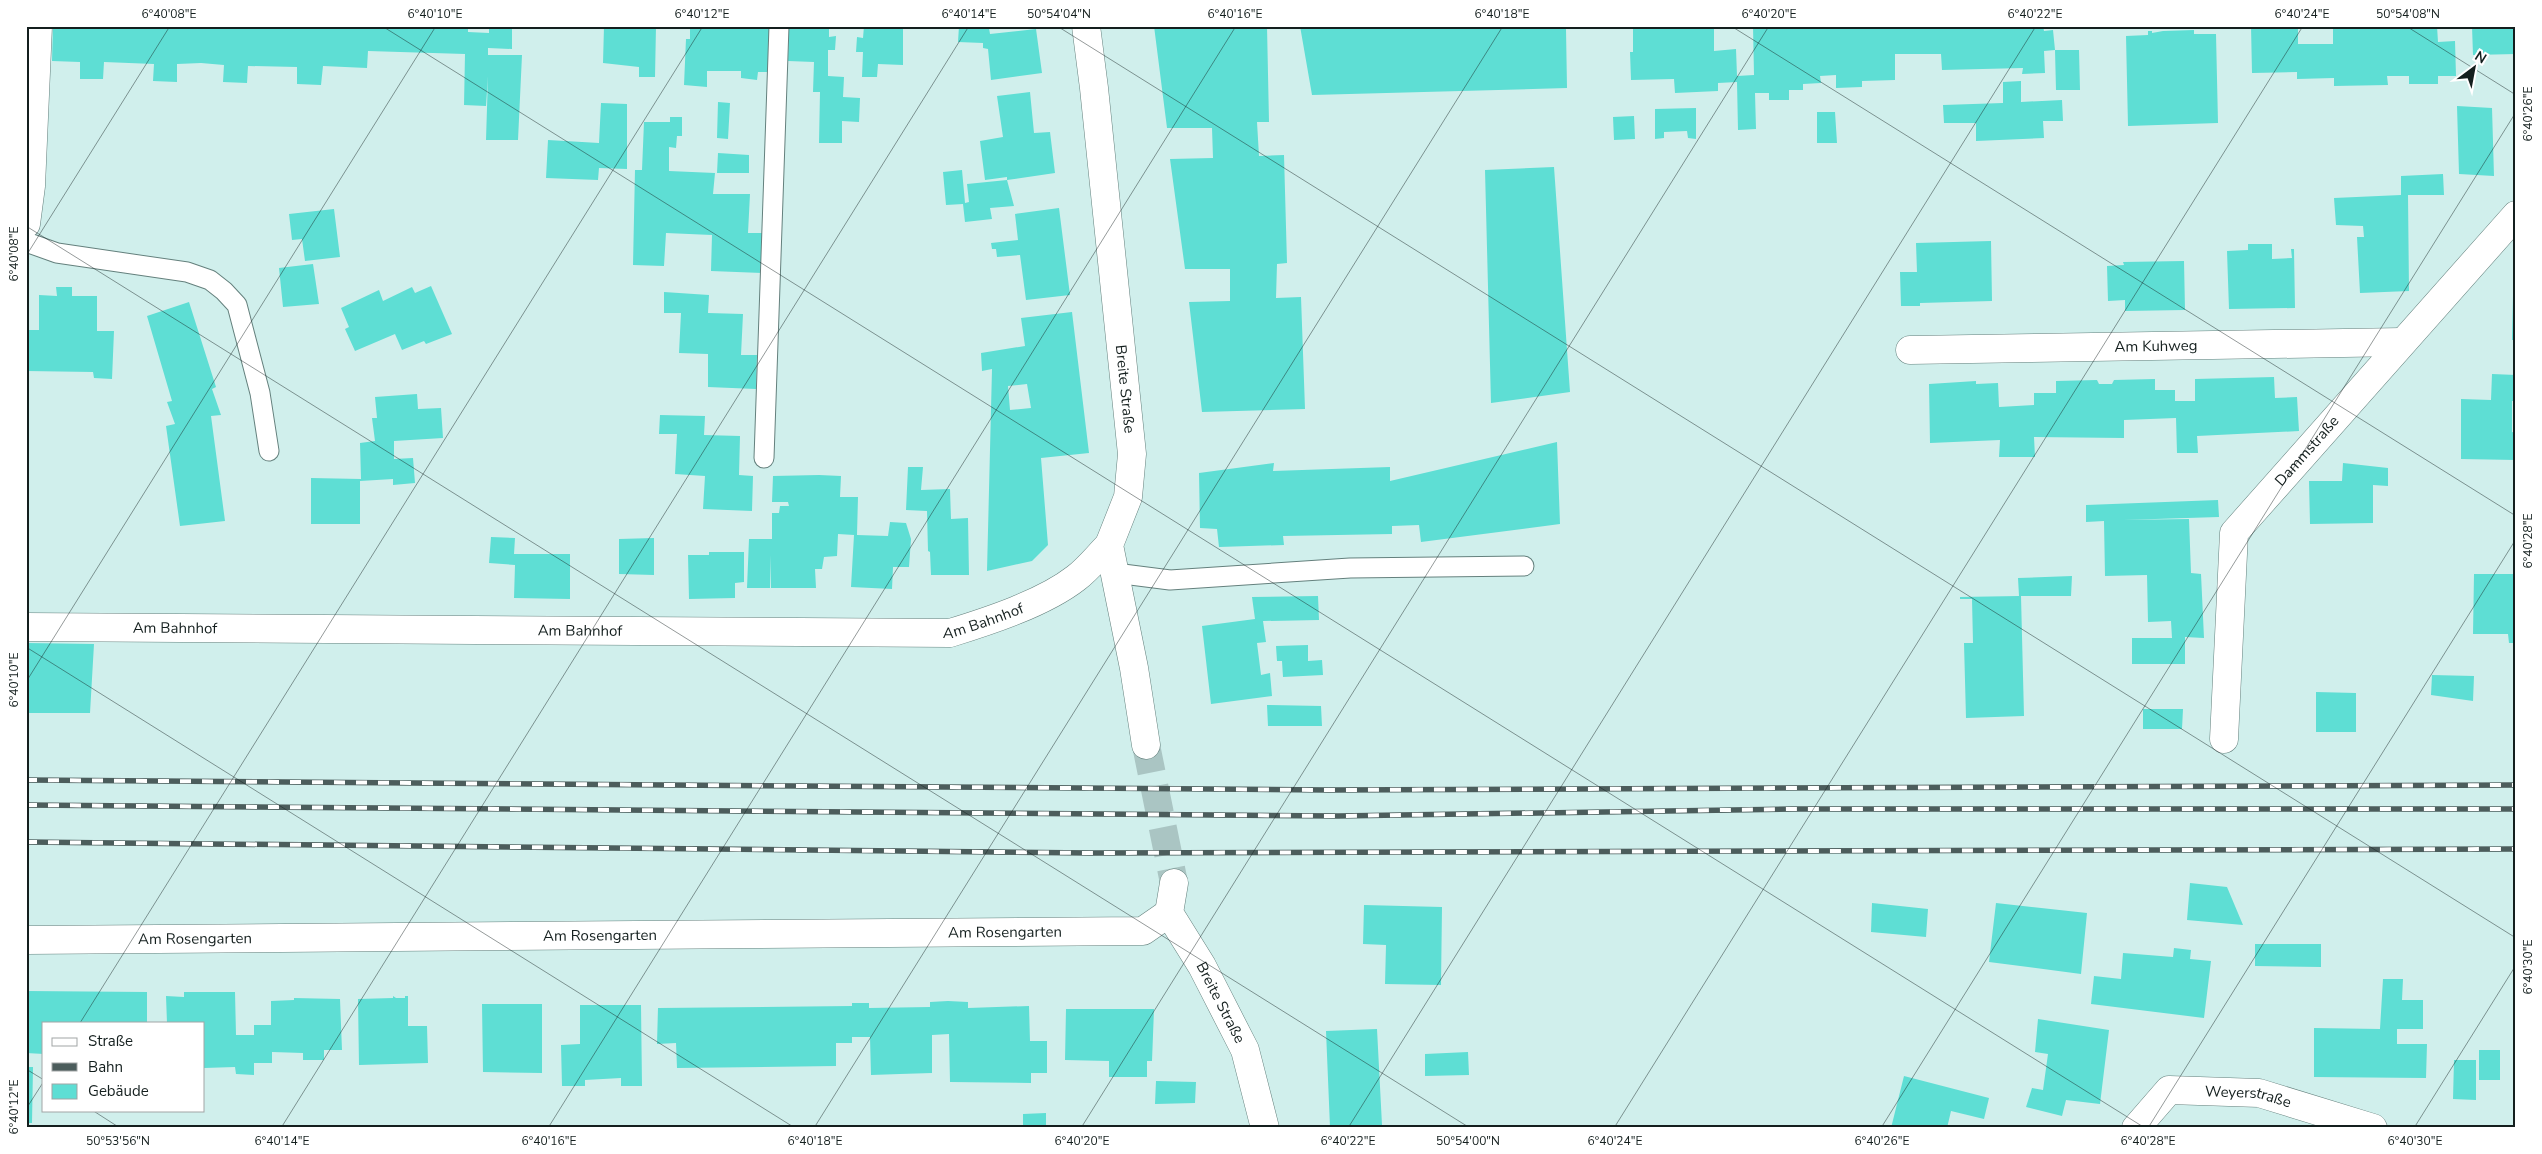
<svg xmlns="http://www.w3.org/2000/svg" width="2542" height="1154" viewBox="0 0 2542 1154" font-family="'Nunito Sans',sans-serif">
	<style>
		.building { fill: #5eded4; fill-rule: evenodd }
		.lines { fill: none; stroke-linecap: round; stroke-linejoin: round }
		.street-tunnel { stroke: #aac5c3; stroke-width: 28; stroke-dasharray: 28 14; stroke-linecap: butt }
		.lane-casing { stroke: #64807d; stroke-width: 21 }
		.street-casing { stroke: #64807d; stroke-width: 29 }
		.lane { stroke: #fff; stroke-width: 19 }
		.street { stroke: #fff; stroke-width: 28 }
		.rail-casing { stroke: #4c5d5c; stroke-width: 5.5 }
		.rail { stroke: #fff; stroke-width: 4; stroke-dasharray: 11; stroke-linecap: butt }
		.ticks { fill: none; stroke: #141f1e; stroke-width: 1; stroke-opacity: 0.45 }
		.labels { text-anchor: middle; stroke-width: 5; stroke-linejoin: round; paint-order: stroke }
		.street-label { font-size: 15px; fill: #141f1e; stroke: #fff }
		.neatline { fill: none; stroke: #141f1e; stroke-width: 2 }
		.ticks-label { font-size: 12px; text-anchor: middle; fill: #141f1e }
	</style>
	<rect width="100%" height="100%" fill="#d0efec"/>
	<path class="building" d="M53,26H468V32L489,33V26H512V49L488,48V55H522L518,140H486L488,76L486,106L464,105L465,54L368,51L367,68L323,66L321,85L297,84V67L248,66L247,83L223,82L224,65L201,63L177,64V82L153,81L154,64L104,62L103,79H80V62L52,61Z
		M604,26H656L655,77H639V67L603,63Z
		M690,26H771L770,72H758L757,80L741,78V71H707V87L684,85L686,39H690Z
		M789,26H829V37L836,36L835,50H828V76L844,77L843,97L860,98L859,122L842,121V143H819L820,92H813L814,62L788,61Z
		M864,26H903V65L878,64L877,77H862L863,52H856L857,37L863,38Z
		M959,26L989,28L990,34L1036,29L1042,73L991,80L988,49L983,48V43L958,42Z
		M1154,26H1267L1269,122H1257L1259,156L1284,155L1287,263L1277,264L1276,298L1301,297L1305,409L1202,412L1189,302L1230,301V269H1185L1170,159L1213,158L1212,128H1167Z
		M1300,26L1566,29L1567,88L1312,95Z
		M1703,26H1714V51L1736,49L1737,76L1754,75L1753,26H2043L2044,31L2053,30L2055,50L2044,51L2045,73L2022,74L2023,68L1942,70L1941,54H1895V80L1862,81V87L1836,88V75L1820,76L1821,83L1803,84V90H1789V100H1769V93H1755L1756,129L1738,130L1737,82L1718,83V91L1675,93L1674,79L1631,80L1630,52H1633V28Z
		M2251,26H2298V44H2333V26H2437L2438,42L2455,41L2456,76H2438V84H2409V76H2387L2388,85L2334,86V78L2297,79V72L2252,73Z
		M2472,26H2516V54L2473,55Z
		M2194,30V34H2216L2218,123L2128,126L2126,36L2148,35V31H2152V33L2163,31Z
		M2055,50H2079L2080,90H2056Z
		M2021,81V102L2062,100L2063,121H2043L2044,138L1976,141V123H1944L1943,105L2003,103V82Z
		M1030,92L1034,133L1050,132L1055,173L1007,180V177L985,180L980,141L1003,137L997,96Z
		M718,102L730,103L728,139L717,138Z
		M601,103L627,104V169L599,168L598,180L546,178L548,140L599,143Z
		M2457,106L2492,108L2494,176L2459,174Z
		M1696,108V139L1688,138L1687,131L1664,132V138L1655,139V109Z
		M1817,112H1835L1837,143H1817Z
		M1634,116L1635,139L1614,140L1613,117Z
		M670,117H682V136H677L676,148L669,147V171L715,173L713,194H750L748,233H763L762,273L711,271L712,235L666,233L664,266L633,265L635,170H642L644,122H670Z
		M718,153L749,155V173H717Z
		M1554,167L1570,392L1491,403L1485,170Z
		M962,170L965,203L969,202L967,184L1007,180L1014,206L990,208L992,219L965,222L963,204L946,205L943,172Z
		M2443,174L2444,195H2408L2409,291L2360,293L2357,237H2364L2363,226L2336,225L2334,198L2401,195V176Z
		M1059,208L1070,295L1026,300L1020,255L997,257L996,249H992L991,243L1018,240L1015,214Z
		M334,209L340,257L305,261L302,239L292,240L289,214Z
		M1991,241L1992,301L1920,303V306H1901L1900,272H1917L1916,243Z
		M2248,244H2272V259L2292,258L2291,249H2294L2295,308L2229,309L2227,251L2248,250Z
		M2184,261L2185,310L2125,311V300L2108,301L2107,266L2124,265L2123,262Z
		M313,264L319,304L283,307L279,268Z
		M431,286L452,334L426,344L424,341L402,350L395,334L355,351L345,329L349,327L341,308L379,290L383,301L412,287L415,293Z
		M56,287H72V296H97V331H114L112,379L94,378L93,372L26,371V330H39V295L57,296Z
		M664,292L709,295L708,313L743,314L741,355H757L756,389L708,387V354L679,353L681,313H664Z
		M2513,296H2516V340H2512Z
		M189,302L216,387L212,389L221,415L211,416L225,521L180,526L166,426L175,424L167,402L172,401L147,316Z
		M1072,312L1089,453L1041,458L1048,545L1032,561L987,571L992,369L982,371L981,353L1025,346L1021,318ZM1027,384L1031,408L1010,410L1008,386Z
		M2492,374L2516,375V401H2512V432L2516,433V460L2461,459V399L2491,400Z
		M2274,377L2275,398L2297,397L2299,431L2197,436L2198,453H2177L2176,418L2124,420V438L2034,437L2035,457H1999L2000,440L1930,443L1929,384L1976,381V384L1998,383L1999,407L2034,405V393H2056V381L2097,380L2099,384H2112L2114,380L2155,379V390H2175V401H2195V379Z
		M417,394L418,409L441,408L443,438L394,441V459L413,458L415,483L393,485V479L360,481V524H311V478L361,479L360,443L375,441L372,418H377L375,397Z
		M660,415L705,416L704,435L740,436L739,475L753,476L752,511L703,509L705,476L675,474L677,434H659Z
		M1557,442L1560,524L1421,542L1419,525L1392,526V534L1283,536L1284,545L1219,547L1217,529L1200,528L1199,473L1274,463L1273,471L1390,467V481Z
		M2343,463L2388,468V486L2373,485V523L2310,524L2309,481H2342Z
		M908,467H923L921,490L950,489L951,519L968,518L969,575H931L930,552L928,551L927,511L906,510Z
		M819,475L841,476L840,497H858L857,535L888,536L890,522L906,523L911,539L909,567H893L892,589L851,587L854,535L838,534L837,556L824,557L822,569H815L816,588H771V555L770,588H747L749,539H772V513H779L780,506H789L788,502H772L773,476Z
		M2218,500L2219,517L2123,520L2189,519L2191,573L2201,574L2204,638L2185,637V664H2132V638H2172L2171,621L2148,622L2147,575L2105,576L2104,521L2086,522V505Z
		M491,537L515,538L514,554H570V599L514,598L515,565L489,563Z
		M654,538V575L619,574V539Z
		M709,552H744V582L735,583V598L689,599L688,555H709Z
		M2474,574H2516V643H2509L2508,634H2473Z
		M2072,576L2071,596H2021L2024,716L1966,718L1964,643H1973L1972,599H1960V597L2019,596L2018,578Z
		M1318,596L1319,620L1263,621L1266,642L1257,643L1261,675L1270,673L1272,696L1211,704L1202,626L1255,619L1252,597Z
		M26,643L94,644L90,713H26Z
		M1308,645V661L1322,660L1323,675L1283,677L1282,661H1277L1276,646Z
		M2432,675L2474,676L2473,701L2431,695Z
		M2316,692L2356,693V732H2316Z
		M1267,705L1321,706L1322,726H1268Z
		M2143,709H2183L2182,729H2143Z
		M2190,883L2227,887L2243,925L2187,920Z
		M1872,903L1928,909L1926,937L1871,932Z
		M1996,903L2087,913L2081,974L1989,962Z
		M1364,905L1442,907L1441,985L1385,984L1386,945L1363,944Z
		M2255,944H2321V967L2255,966Z
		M2174,948L2191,950L2190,959L2211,961L2204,1018L2091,1004L2094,976L2121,979L2123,953L2173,957Z
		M2383,979H2403L2402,1000H2423V1029H2397V1044H2427L2426,1078L2314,1077V1028L2380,1029Z
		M26,991L147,992V1023H44V1054L26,1053Z
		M184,992H235L236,1035H254V1025H271V1001L294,1000V998L340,999L342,1050H324V1060H303V1053L272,1052V1063H254V1075L236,1074L235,1067L204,1068V1023H167L166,996L184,997Z
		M393,996L396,998H405V996H408V1026H427L428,1063L359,1065L358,999L393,998Z
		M948,1001L968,1002V1008L1029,1006L1030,1041H1047V1073H1031V1083L950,1082L949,1034L932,1035V1073L900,1074L871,1075L870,1037H852V1043H836V1066L677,1068L676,1043L657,1044L658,1008L852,1006V1003H869V1008L930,1007V1002Z
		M482,1004H542V1073L483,1072Z
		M580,1005H641L642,1086H621V1078L585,1080V1086H562L561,1045L580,1044Z
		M1066,1009H1154L1152,1061H1147V1077H1109V1061L1065,1060Z
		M2038,1019L2109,1030L2100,1104L2066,1100L2062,1116L2026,1107L2032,1088L2043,1090L2048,1054L2035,1052Z
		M1377,1029L1382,1125L1330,1127L1326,1031Z
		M2479,1050H2500V1080H2479Z
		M1468,1052L1469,1075L1425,1076V1054Z
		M2454,1060H2476V1100L2453,1099Z
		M26,1067H33L32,1123H26Z
		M1904,1076L1989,1098L1984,1119L1951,1111L1947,1128H1891Z
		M1156,1081L1196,1082L1195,1103L1155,1104Z
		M1046,1113V1128H1023V1114Z"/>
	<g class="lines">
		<path class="street-tunnel" d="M1146,745L1174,883"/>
		<g class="lane-casing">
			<path id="lane" d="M26,242L57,253L187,272L210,280L224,291L237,305L260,393L269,451
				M764,458L779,26
				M1115,573L1170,580L1350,568L1524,566"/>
		</g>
		<g class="street-casing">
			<g id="street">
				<path id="s1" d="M1086,26L1094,88L1132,454L1128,497L1109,545L1134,668L1146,745"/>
				<path d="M26,224L31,186L38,26"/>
				<path id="s2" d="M1910,350L2402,342"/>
				<path id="s3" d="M26,627L950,633C989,621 1044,603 1076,578C1088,569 1098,556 1109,545"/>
				<path id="s4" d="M2224,739L2234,533L2516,215"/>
				<path id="s5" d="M1174,883L1169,913L1202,966L1245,1050L1265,1128"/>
				<path id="s6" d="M26,940L1143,931L1169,913"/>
				<path id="s7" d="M2136,1128L2169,1090L2259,1093L2373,1128"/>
			</g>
		</g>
		<use href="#lane" class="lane"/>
		<use href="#street" class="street"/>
		<g class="rail-casing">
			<path id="rail" d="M26,780L1328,790L2516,785
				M26,805L1338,816L1792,809H2516
				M26,842L1091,853L2516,849"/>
		</g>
		<use href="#rail" class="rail"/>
	</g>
	<path class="ticks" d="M382,26L2145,1128M1057,26L2516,938M1731,26L2516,516M2406,26L2516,95M26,226L1470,1128M26,256L170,26M26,647L795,1128M26,682L436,26M80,1023L703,26M26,1069L44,1080M26,1109L44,1081M92,1110L120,1128M281,1128L969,26M548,1128L1236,26M814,1128L1503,26M1081,1128L1769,26M1348,1128L2036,26M1614,1128L2303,26M1881,1128L2516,112M2148,1128L2516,539M2414,1128L2516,965"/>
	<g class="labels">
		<g class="street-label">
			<text dy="5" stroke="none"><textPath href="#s2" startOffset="246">Am Kuhweg</textPath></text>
			<text dy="5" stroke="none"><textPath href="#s1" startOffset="365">Breite Straße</textPath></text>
			<text dy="5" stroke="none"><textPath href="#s4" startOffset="316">Dammstraße</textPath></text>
			<text dy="5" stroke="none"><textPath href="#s3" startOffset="959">Am Bahnhof</textPath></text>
			<text dy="5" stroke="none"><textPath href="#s3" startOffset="149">Am Bahnhof</textPath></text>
			<text dy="5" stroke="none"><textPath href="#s3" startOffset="554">Am Bahnhof</textPath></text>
			<text dy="5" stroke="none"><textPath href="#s6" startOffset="979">Am Rosengarten</textPath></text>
			<text dy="5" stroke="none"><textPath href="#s6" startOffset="574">Am Rosengarten</textPath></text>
			<text dy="5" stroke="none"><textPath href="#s6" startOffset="169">Am Rosengarten</textPath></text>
			<text dy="5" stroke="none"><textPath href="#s5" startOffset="134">Breite Straße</textPath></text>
			<text dy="5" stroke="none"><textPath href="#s7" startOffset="130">Weyerstraße</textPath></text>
		</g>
	</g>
	<rect width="2542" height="1154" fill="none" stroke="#ffffff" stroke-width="55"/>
	<rect x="42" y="1022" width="162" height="90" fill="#ffffff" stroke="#a1a5a5"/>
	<rect x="52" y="1038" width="25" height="8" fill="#ffffff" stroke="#a1a5a5"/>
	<text x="88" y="1046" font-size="15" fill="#141f1e">Straße</text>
	<rect x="52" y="1063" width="25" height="8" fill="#4c5d5c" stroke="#a1a5a5"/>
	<text x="88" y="1072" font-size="15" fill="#141f1e">Bahn</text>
	<rect x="52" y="1084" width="25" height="15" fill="#5eded4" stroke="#a1a5a5"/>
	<text x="88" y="1096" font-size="15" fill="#141f1e">Gebäude</text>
	<g transform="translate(2474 68) rotate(32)" stroke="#ffffff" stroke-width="4" paint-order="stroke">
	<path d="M0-4L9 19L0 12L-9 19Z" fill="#141f1e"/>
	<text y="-8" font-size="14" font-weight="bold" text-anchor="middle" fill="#141f1e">N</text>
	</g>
	<rect x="28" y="28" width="2486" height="1098" class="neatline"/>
	<g class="ticks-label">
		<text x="169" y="18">6°40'08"E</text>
		<text x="435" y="18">6°40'10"E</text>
		<text x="702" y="18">6°40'12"E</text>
		<text x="969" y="18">6°40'14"E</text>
		<text x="1059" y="18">50°54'04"N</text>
		<text x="1235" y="18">6°40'16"E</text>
		<text x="1502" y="18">6°40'18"E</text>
		<text x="1769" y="18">6°40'20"E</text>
		<text x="2035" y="18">6°40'22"E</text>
		<text x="2302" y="18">6°40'24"E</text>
		<text x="2408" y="18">50°54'08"N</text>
		<text transform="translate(2528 114) rotate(-90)" y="4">6°40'26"E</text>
		<text transform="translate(14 254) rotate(-90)" y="4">6°40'08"E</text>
		<text transform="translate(2528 541) rotate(-90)" y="4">6°40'28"E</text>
		<text transform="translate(14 680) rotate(-90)" y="4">6°40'10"E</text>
		<text transform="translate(2528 967) rotate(-90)" y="4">6°40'30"E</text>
		<text transform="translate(14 1107) rotate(-90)" y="4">6°40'12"E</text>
		<text x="118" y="1145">50°53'56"N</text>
		<text x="282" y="1145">6°40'14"E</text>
		<text x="549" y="1145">6°40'16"E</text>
		<text x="815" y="1145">6°40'18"E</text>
		<text x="1082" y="1145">6°40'20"E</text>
		<text x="1348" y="1145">6°40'22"E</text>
		<text x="1468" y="1145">50°54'00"N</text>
		<text x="1615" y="1145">6°40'24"E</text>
		<text x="1882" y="1145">6°40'26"E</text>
		<text x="2148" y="1145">6°40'28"E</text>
		<text x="2415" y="1145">6°40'30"E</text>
	</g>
</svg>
